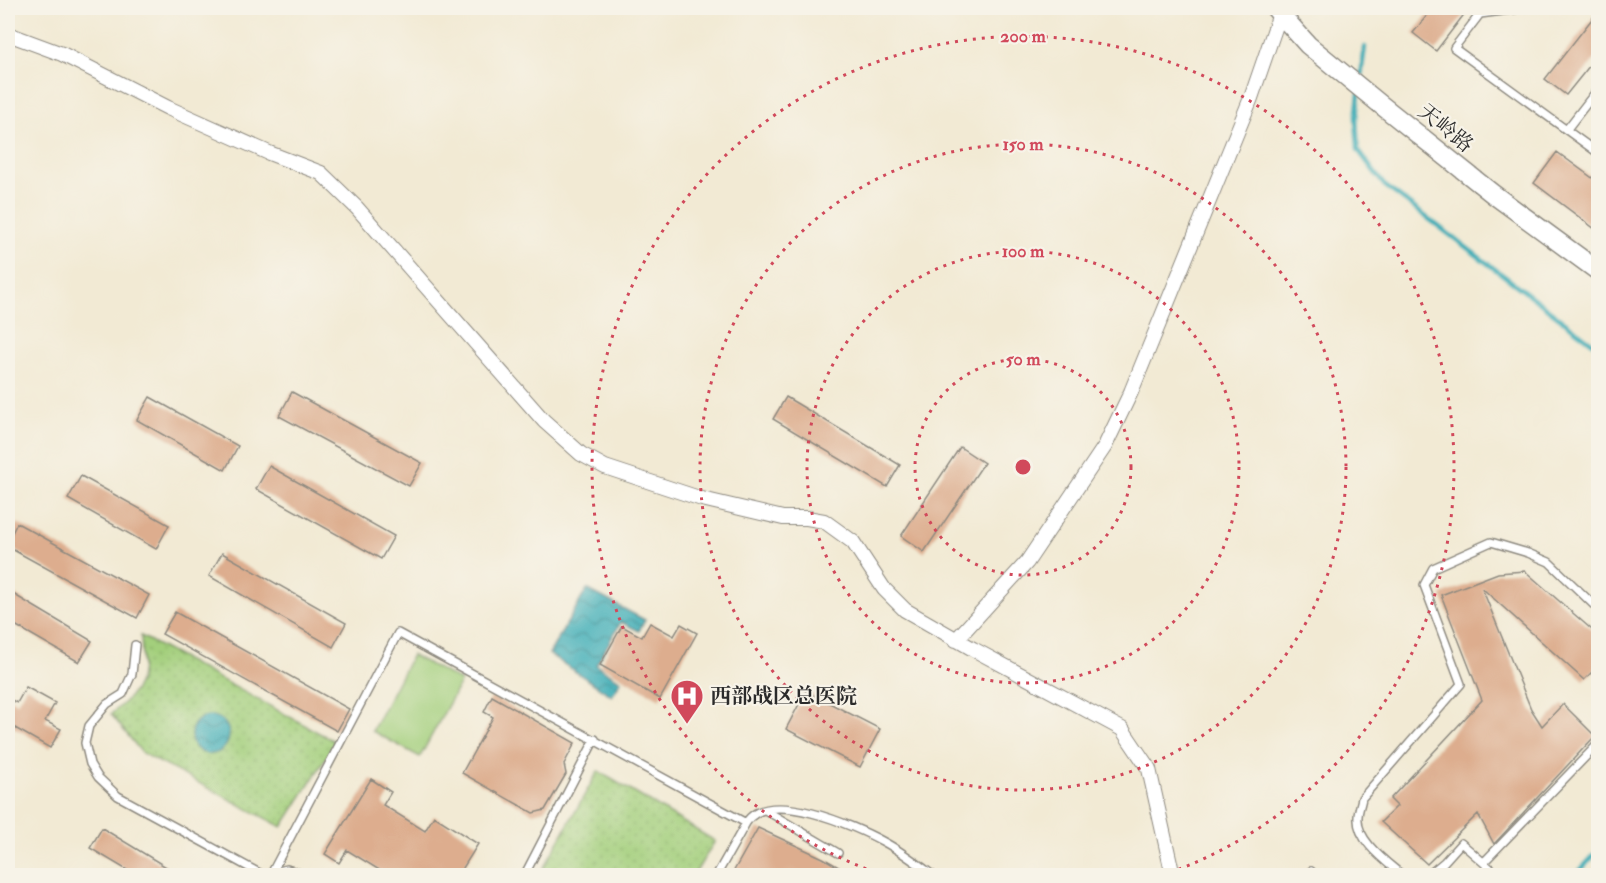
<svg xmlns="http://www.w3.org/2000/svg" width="1606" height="883" viewBox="0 0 1606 883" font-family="'IM FELL Double Pica','Noto Serif SC',serif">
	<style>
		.grass { fill: url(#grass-dots); stroke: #677d54; stroke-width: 1.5 }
		.pitch { fill: #a3cf7c; stroke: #677d54; stroke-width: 1.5 }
		.water { fill: url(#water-waves); stroke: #346c71; stroke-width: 1.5 }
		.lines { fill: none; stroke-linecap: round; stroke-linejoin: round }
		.stream { stroke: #3cadb7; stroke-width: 4.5 }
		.building { fill: #ddad8e }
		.lane-casing { stroke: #8e8a80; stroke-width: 10 }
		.street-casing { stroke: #8e8a80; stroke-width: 16 }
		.secondary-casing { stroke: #8e8a80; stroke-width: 21 }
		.lane { stroke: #fff; stroke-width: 7 }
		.street { stroke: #fff; stroke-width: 14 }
		.secondary { stroke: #fff; stroke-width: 18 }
		.ring { fill: none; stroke: #d1495b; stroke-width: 3; stroke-dasharray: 3 6 }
		.labels { text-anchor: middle; stroke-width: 4.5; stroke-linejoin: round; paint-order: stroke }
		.street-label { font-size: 21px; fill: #2b2b2b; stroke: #f7f3e8 }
		.poi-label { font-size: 21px; font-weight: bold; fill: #2b2b2b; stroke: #f7f3e8; text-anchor: start }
		.centre { fill: #d1495b; stroke: #f7f3e8; stroke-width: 3 }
		.ring-label { font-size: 18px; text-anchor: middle; font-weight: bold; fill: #d1495b; stroke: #f7f3e8; stroke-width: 4.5; stroke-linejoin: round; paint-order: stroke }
	</style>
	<defs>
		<pattern id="grass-dots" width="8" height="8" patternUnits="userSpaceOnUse" patternTransform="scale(1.5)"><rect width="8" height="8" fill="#a3cf7c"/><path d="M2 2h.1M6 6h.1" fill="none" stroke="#8cb26b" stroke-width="1.8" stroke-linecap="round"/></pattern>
		<pattern id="water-waves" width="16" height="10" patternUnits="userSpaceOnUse" patternTransform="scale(1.5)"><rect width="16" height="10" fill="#3cadb7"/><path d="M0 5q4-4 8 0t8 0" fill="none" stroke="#338d95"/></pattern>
	</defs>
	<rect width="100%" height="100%" fill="#f7f3e8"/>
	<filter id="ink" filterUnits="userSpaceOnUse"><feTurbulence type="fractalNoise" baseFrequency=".0167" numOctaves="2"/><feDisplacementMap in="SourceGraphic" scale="12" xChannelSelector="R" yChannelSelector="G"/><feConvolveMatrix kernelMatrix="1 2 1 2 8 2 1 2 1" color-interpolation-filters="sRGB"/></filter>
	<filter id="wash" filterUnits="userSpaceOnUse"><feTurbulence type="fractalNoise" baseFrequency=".008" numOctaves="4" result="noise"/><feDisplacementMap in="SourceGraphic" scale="24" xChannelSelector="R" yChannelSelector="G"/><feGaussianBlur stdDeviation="1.35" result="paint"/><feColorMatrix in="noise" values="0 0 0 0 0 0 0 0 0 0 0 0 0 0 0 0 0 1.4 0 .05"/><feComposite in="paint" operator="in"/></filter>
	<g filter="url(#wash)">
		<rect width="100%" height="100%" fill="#f2ead4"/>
		<path class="grass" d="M141,636L336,742L282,827L142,753L111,714C145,687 143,677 141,636Z
			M598,771L715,841L694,875L539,876Z"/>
		<path class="pitch" d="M412,655L461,681L420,757L372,731Z"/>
		<path class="water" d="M587,589L645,620L639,631L621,622L596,665L621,681L612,696L549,654Z
			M191 735a19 19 0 1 1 38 0a19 19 0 1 1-38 0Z"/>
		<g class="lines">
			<path class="stream" d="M1360,83L1365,47
				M1359,94L1356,118L1358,150L1384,185L1598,347
				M1575,876L1598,851"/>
		</g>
		<g id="blocks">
			<path class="building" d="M1433,8H1469L1436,51L1413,33Z
				M1599,10V54L1566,95L1545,79Z
				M1557,152L1599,183V232L1534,183Z
				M292,392L422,463L409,486L279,416Z
				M150,397L238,446L225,470L137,420Z
				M786,397L900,465L887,487L773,419Z
				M960,447L984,463L924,552L901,536Z
				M269,466L394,536L381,559L256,489Z
				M81,476L169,525L156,549L68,499Z
				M17,523L149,595L137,618L8,547V541Z
				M222,553L346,623L333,647L209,576Z
				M1525,571L1599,636V665L1584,680L1482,588L1531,709L1542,726L1563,704L1595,736L1494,844L1478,814L1427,864L1381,822L1397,806L1390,799L1482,700L1441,595L1498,573Z
				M8,591L92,641L79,662L8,621Z
				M175,612L349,709L337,731L162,634Z
				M650,623L674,636L681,624L697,633L660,699L600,665L622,626L642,637Z
				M26,687L55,703L45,721L61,729L50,748L8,724V698L17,703Z
				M806,691L880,729L860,767L786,729Z
				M492,696L575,743L564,764L566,774L545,810L533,813L462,773L493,717L484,712Z
				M371,779L391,792L383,805L425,831L434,816L478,844L458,876H389L347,850L339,863L325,854Z
				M102,828L181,876H137L90,848Z
				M758,828L823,858L854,876H731Z"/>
		</g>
	</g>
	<g filter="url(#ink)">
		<use href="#blocks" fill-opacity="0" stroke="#8e8a80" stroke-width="1.5"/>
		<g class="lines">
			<g class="lane-casing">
				<path id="lane" d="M1525,8L1480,14L1454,48L1598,153
					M1567,129L1598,89
					M135,645L132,674L123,694L107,704L89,726L85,743L90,764L98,777L118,796L263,875L287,869L309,876
					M765,810L838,853
					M1484,862L1598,744
					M1311,871L1316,876
					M270,876L398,633L746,823C767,787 855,826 884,842C901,851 918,864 934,876
					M524,876L595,739
					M716,876L746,823
					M1403,876C1387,862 1356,841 1358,817C1358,811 1361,804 1362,798L1461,684L1424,585L1433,568L1491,542L1528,553L1549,562L1598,609
					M1427,876L1444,862L1461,843L1499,876"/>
			</g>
			<g class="street-casing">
				<path id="street" d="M8,34L62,54L168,108L269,153L321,173L357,208L544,421L581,454L605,467L702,499L783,518H807L824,521L853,542L884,589L905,610L973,649L1122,729L1149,769L1173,876
					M956,640L1027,562L1105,446L1131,392L1251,98L1282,8"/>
			</g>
			<g class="secondary-casing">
				<path id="secondary" d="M1275,8L1308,45L1380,104L1493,194L1598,271"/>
			</g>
			<use href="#lane" class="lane"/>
			<use href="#street" class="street"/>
			<use href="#secondary" class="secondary"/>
		</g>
	</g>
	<g class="ring">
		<circle cx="1023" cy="467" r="108"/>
		<circle cx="1023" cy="467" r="216"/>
		<circle cx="1023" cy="467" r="323"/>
		<path d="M883 875A431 431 0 1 1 1163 875"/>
	</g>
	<defs>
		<g id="hospital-pin" transform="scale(1.725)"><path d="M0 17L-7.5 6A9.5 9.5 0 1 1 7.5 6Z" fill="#d1495b" stroke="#f7f3e8"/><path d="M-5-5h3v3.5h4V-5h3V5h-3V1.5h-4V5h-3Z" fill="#fff"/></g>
	</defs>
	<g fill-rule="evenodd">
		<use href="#hospital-pin" x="687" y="696"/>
	</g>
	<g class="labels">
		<g class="street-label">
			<text transform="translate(1446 128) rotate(39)" y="7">天岭路</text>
		</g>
		<g class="poi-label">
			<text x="710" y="703">西部战区总医院</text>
		</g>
	</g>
	<circle cx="1023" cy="467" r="9" class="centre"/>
	<g class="ring-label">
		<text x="1023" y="42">200 m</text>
		<text x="1023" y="150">150 m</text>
		<text x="1023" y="257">100 m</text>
		<text x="1023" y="365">50 m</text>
	</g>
	<rect width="1606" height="883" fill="none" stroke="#f7f3e8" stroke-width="30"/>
</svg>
